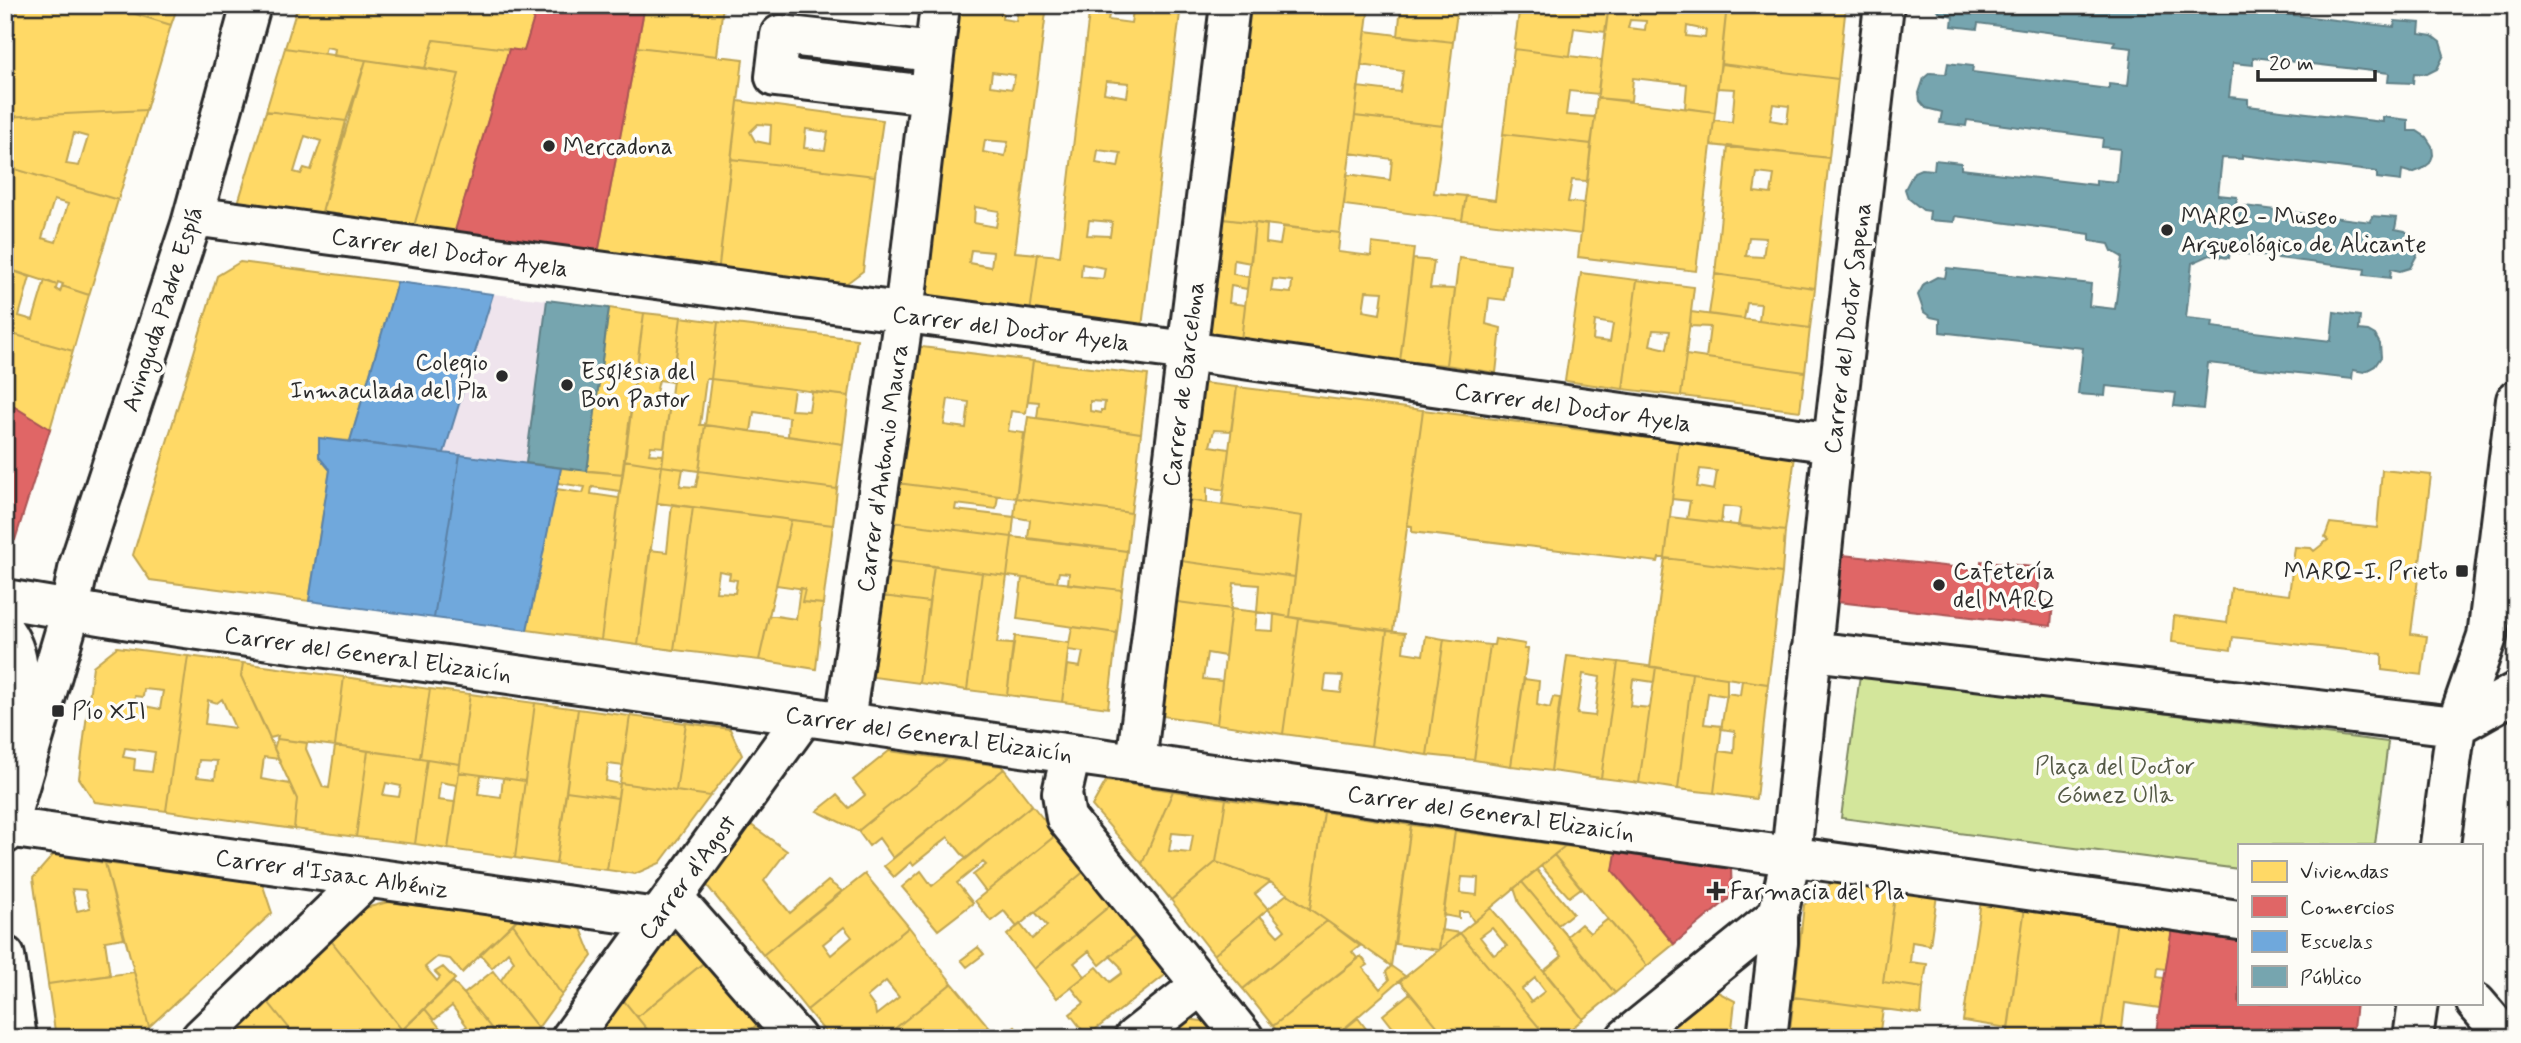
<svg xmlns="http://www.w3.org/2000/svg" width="2521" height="1043" viewBox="0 0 2521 1043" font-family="Mynerve,sans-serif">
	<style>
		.built { fill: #efe4ed }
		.green { fill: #d3e69b; stroke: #7f8863; stroke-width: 2 }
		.homes { fill: #ffd966; stroke: #bfa554; stroke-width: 2; fill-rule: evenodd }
		.shops { fill: #e06666; stroke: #aa5454; stroke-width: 2 }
		.schools { fill: #6fa8dc; stroke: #5b82a7; stroke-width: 2 }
		.public { fill: #76a5af; stroke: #608087; stroke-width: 2 }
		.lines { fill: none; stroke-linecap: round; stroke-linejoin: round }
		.minor-casing { stroke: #2b2b2b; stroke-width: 44 }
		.minor { stroke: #fdfcf7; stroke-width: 38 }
		.poi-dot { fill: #2b2b2b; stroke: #fdfcf7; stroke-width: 2.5 }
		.labels { text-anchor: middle; stroke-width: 7; stroke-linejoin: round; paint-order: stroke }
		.poi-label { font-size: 24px; fill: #2b2b2b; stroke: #fdfcf7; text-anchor: start }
		.street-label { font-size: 24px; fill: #2b2b2b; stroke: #fdfcf7 }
		.park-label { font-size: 24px; fill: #555a47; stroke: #fdfcf7 }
	</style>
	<rect width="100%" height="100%" fill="#fdfcf7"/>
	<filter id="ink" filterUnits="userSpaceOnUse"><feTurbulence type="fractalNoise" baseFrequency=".0143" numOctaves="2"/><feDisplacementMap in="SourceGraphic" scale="14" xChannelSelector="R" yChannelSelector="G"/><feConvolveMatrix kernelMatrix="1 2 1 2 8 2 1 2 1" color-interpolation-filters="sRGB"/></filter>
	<g filter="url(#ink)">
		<path class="built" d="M493,294L547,300L526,463L444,453Z"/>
		<path class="green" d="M1860,675L2388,742L2375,845H2239V869L1841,818Z"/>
		<path class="homes" d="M5,5H106L171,25L146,110L5,117Z
			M106,5H178L171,25Z
			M298,5H538L524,51L434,40L425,68L334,56L335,49L326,47L324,54L285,48Z
			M645,5H723L717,56L637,47Z
			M957,5H1047L1015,252L1038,254L1030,313L920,299ZM1003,6L1018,8L1016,21L1002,19ZM992,72L1015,75L1012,89L990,86ZM985,140L1008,142L1005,156L983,152ZM975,207L999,211L996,227L974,223ZM971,250L993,252L991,267L969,263Z
			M1090,5H1111L1108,20L1131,23L1134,5H1181L1142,327L1030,313L1038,254L1060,256ZM1106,81L1129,83L1127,97L1104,93ZM1098,150L1121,153L1118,167L1096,163ZM1089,220L1112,222L1110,236L1087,235ZM1082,264L1105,268L1103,279L1081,277Z
			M1240,5H1369L1340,233L1215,218Z
			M1401,5H1458L1453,42L1398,36Z
			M1520,5H1609L1605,32L1574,28L1570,56L1514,49Z
			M1609,5H1727L1715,112L1685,108L1687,84L1633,78L1631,101L1597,98ZM1630,20L1646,21L1645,30L1628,28ZM1687,26L1706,30L1705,38L1686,36Z
			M1727,5H1846L1838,79L1721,64Z
			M1366,31L1453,42L1443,126L1355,116L1358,87L1400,92L1403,71L1361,65Z
			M434,40L509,49L452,241L411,236L459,74L425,68Z
			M637,47L743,59L718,274L597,259Z
			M285,48L366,60L346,121L266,111Z
			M1514,49L1602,60L1598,94L1569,91L1566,115L1595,117L1591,144L1503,134Z
			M366,60L459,74L411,236L319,223Z
			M1721,64L1838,79L1829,158L1711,145L1714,120L1732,122L1735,89L1717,88ZM1773,104L1789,106L1787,123L1770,120Z
			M1597,98L1715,112L1696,271L1578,257Z
			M738,101L883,120L875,176L731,159ZM758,124L771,125L770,144L755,141L750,132ZM806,129L828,132L825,150L804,148Z
			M146,110L118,200L5,166V117ZM74,133L88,137L79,166L66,164Z
			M266,111L346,121L319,223L235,213ZM305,136L321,141L311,170L304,168L301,174L294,172Z
			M1355,116L1443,126L1434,193L1466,196L1462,220L1344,205L1347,174L1390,180L1392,159L1350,153Z
			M1503,134L1591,144L1587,181L1572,180L1568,202L1584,203L1581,234L1462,220L1466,196L1495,200Z
			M1728,146L1829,158L1815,288L1715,274ZM1757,173L1774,175L1771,194L1754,192ZM1749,237L1766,238L1763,257L1746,256Z
			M731,159L875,176L863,271L839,289L718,274Z
			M5,166L118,200L89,295L62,286L63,284L58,282L57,285L5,268ZM54,200L68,204L56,242L42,238Z
			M1215,218L1255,223L1251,263L1234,260L1233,274L1249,277L1247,289L1231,286L1229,303L1245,305L1241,340L1201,335Z
			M1255,223L1267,225L1266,243L1280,245L1283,227L1340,233L1338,252L1371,256L1372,243L1414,248L1400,361L1241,340ZM1273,279L1292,281L1291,293L1271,291ZM1366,291L1383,292L1380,314L1363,311Z
			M1459,258L1510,265L1505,300L1489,298L1486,324L1501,328L1496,373L1446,365Z
			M1413,259L1434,261L1430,288L1455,289L1446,365L1400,361Z
			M240,262L397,282L350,441L319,438V457L330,470L309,601L150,580L133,555L217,276Z
			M5,268L30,277L19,316L33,320L45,280L57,285L56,289L60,292L62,286L89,295L73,351L5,332Z
			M1581,273L1637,280L1623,389L1565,381ZM1595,321L1613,324L1610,342L1593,340Z
			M1715,274L1815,288L1810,328L1759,321L1761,304L1747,303L1744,319L1709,314Z
			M1637,280L1694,287L1681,396L1623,389ZM1653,330L1670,331L1667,349L1650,345Z
			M609,308L644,313L623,474L587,471Z
			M1691,312L1810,328L1805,372L1706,358L1710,327L1690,326Z
			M644,313L681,317L673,382L659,380L656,393L671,395L664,447L651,446L649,454L663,455L662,466L624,460Z
			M681,317L718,322L711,379H706L700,425H705L699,471L662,466Z
			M718,322L857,339L849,396L711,379Z
			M5,332L73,351L50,429L5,401Z
			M914,346L1033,361L1026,413L1011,411L1008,431L1024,433L1016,498L897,483ZM948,399L969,402L966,428L944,425Z
			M1686,355L1805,372L1800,411L1681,396Z
			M1033,361L1148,375L1141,433L1037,418L1039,402L1028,401ZM1090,401L1105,402L1104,410H1101V413L1090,411Z
			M711,379L794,389L791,410L809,411L812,392L849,396L843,444L788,436L789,417L754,412L751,431L705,425Z
			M1195,382L1237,387L1231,431L1214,430L1210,446L1229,449L1224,490L1207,487V503L1181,499Z
			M1237,387L1423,410L1393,631L1290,617L1302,516L1222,505Z
			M1423,410L1679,442L1665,558H1659L1658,562L1412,532V526L1407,525Z
			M1028,417L1141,433L1131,513L1016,498Z
			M705,425L843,444L837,489L699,471Z
			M1679,442L1795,456L1785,531L1738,526L1741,508L1723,506L1721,523L1687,519L1690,501L1672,499ZM1700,469L1717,471L1714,490L1697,487Z
			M624,460L662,466L638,645L601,640Z
			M662,466L683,469L680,486L696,487L699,471L837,489L833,525L657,503Z
			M561,468L623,474L620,491L592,487L591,494L619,498L601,640L527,630L556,489L583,493L585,487L558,483Z
			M2382,470L2431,475L2411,634L2427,636L2422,675L2382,670V654L2233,637L2231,650L2172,642L2174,616L2227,623L2231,588L2289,595L2295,547L2311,548L2314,551L2328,540L2325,537L2330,523L2377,528Z
			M897,483L998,496L996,509L956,504L955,510L1014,517L1012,537L892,522Z
			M1016,498L1131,513L1127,551L1028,538L1030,520L1014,517Z
			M1181,499L1302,516L1295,577L1174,560Z
			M672,504L693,507L674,650L638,645L650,550L667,552Z
			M693,507L791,520L759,660L674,650ZM719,571L730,573L729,579L737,580L735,593L716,592Z
			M1670,517L1785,531L1782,573L1665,558Z
			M791,520L833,525L823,604L802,602L805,589L776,585Z
			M892,522L1012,537L1007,576L888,561Z
			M1012,537L1127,551L1122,590L1068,584L1069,573L1059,572L1057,582L1007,576Z
			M1665,558L1782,573L1768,684L1650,667Z
			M1174,560L1295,577L1290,617L1257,612L1259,585L1234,583L1231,609L1170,601Z
			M888,561L934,566L929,602L883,596Z
			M934,566L982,573L967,690L919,683Z
			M982,573L1007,576L997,643L1013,644L1007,695L967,690Z
			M1022,578L1122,590L1117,633L1017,619Z
			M800,588L805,589L802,602L823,604L816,669L759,660L769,615L796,619Z
			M883,596L929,602L919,683L873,677Z
			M1170,601L1231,609L1225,656L1207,653L1203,679L1222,681L1217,724L1156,715Z
			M1231,609L1257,612L1255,630L1273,631L1274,614L1299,619L1283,734L1217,724Z
			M1299,619L1387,631L1371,746L1283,734ZM1326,675L1343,676L1341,693L1324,691Z
			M1072,627L1117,633L1108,708L1062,702L1067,665L1080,667L1083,652L1068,650Z
			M1387,631L1405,633L1403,652L1423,655L1426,636L1444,639L1427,755L1371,746Z
			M1015,636L1069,643L1062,702L1007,695Z
			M1444,639L1490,645L1474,760L1427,755Z
			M1495,639L1525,644L1524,649H1528L1511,766L1474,760L1490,645H1494Z
			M117,647L188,656L166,811L95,802L79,778L93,666ZM144,689L163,691L160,709L134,704L135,696L143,697ZM125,748L155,752L152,772L134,770L135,759L123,757Z
			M188,656L243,663L241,676L279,759L264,757L261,779L290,784L297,799L294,829L166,811ZM222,699L235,728L205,724L208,700L217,703ZM199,760L217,761L215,779L197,777Z
			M1567,656L1618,662L1601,778L1551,771ZM1583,674L1600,677L1595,716L1577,714Z
			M1618,662L1656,667L1654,682L1633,679L1630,706L1650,708L1639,783L1601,778Z
			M243,663L344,677L335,746L277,739L278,736L270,738L241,676Z
			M1656,667L1692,673L1678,789L1639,783Z
			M1692,673L1727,678V696L1708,693L1704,724L1722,726L1714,793L1678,789Z
			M344,677L430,689L420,758L335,746Z
			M1524,679L1539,681L1537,705L1550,708L1553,697L1560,698L1551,771L1511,766Z
			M1742,680L1768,684L1756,799L1714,793L1719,751L1734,753L1735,731L1721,729L1727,693L1740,695Z
			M430,689L470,694L460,764L420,758Z
			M470,694L535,703L525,781L459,772Z
			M535,703L578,709L556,864L515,858Z
			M578,709L630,716L623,766L608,764L606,781L620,784L618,798L566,791Z
			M630,716L686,723L676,791L620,783Z
			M686,723L730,729L742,755L710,796L676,791Z
			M277,739L307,743L306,749L323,787L329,788L335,746L368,751L356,837L294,829L297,799L274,749Z
			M368,751L427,759L415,844L356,837ZM386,783L401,786L399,797L383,795Z
			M889,751L947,759L858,831L817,811L837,795L849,808L865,795L853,780Z
			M427,759L460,764L457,785L440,782L438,800L455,802L448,849L415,844Z
			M947,759L1001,766L1004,769L893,858L879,838L869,846L858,831Z
			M1004,769L1032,805L966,859L948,837L913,865L911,862L894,877L884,866Z
			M459,772L481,775L478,794L501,797L503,778L525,781L515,858L448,849Z
			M1106,781L1173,791L1142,864L1092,806Z
			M620,783L710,796L660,863L635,874L607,870Z
			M566,791L618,798L607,870L556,864Z
			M1173,791L1226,799L1216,862L1171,900L1142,864ZM1172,833L1193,835L1190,853L1169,851Z
			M1226,799L1324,812L1310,909L1270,882L1216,862Z
			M1032,805L1056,835L986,892L973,875L986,865L983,862L957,883L973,903L938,930L902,887L921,871L932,886Z
			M1324,812L1411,825L1391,966L1310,909Z
			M743,819L787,851L764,881L790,913L828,881L842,891L763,955L701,878Z
			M1411,825L1455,831L1439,950L1395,944Z
			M1455,831L1565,846L1474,922L1468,912H1459V918L1443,915ZM1462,877L1478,878L1477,895L1460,893Z
			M1056,835L1086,870L1017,927L1004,911L991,921L975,901Z
			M1565,846L1616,853L1613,871L1674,944L1647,966L1554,855Z
			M53,855L105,863L124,938L105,941L110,975L48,984L33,878ZM72,889L85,890L90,908L77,911Z
			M1554,855L1581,888L1569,897L1541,866Z
			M1216,862L1270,882L1255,894L1268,909L1214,955L1171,900Z
			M105,863L262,883L272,913L149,1027Z
			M1086,870L1113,903L1034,969L1007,935L1020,924L1032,939L1047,926L1035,912Z
			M1537,870L1573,913L1558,925L1522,882Z
			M865,874L909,927L807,1010L763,955ZM844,927L852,937L831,955L823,944Z
			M1834,881L1896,889L1883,982L1923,988L1921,1014L1794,997L1804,905Z
			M1522,882L1615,993L1583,1019L1544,971L1562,956L1519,903L1514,888Z
			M1896,889L1937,895L1930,945L1912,942L1910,962L1927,964L1923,988L1883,982Z
			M1287,894L1327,921L1243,989L1214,955L1260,916L1278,936L1285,930L1268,909Z
			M1981,901L2025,907L2008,1028L1963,1021Z
			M388,902L518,918L462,973L450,959L437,957L425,967L437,981L440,977L435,972L443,967L455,979L402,1030L329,938L358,910Z
			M1113,903L1138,934L1100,965L1089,951L1074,963L1085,976L1057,998L1034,969Z
			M2025,907L2117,920L2100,1038H2007Z
			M1491,908L1583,1019L1560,1038H1548L1460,933ZM1492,928L1507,946L1494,955L1480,937ZM1535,978L1545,991L1531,1002L1522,989Z
			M518,918L580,926L592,956L562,995L513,924Z
			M1608,919L1647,966L1615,993L1567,936L1581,924L1590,933Z
			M2117,920L2172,928L2166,969L2158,968L2157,977L2164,978L2160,1008L2125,1003L2121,1038H2100Z
			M1327,921L1360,946L1352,952L1358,959L1273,1026L1243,989Z
			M513,924L562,995L538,1028L501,980L514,961L508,952L492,968L480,954Z
			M909,927L952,983L883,1038H830L807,1010ZM886,981L899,997L876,1015L875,1008L867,997Z
			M1441,930L1460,933L1439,950Z
			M685,933L707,960L637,1017L616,991L656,937Z
			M1460,933L1548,1038H1447L1400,981Z
			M1138,934L1169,972L1087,1036L1070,1014L1084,1003L1071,987L1097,967L1110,982L1122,973L1120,966L1110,956Z
			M329,938L402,1030L394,1038H297L265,998Z
			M978,947L984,954L967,967L961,960Z
			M1361,956L1368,965L1363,968L1380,989L1389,980L1386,972L1391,966L1405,976L1333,1038H1282L1273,1026Z
			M707,960L759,1023L741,1038H654L637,1017Z
			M493,971L538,1028L531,1038H499L464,994Z
			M134,972L149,1027L138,1038H56L48,984Z
			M453,982L464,994L499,1038H451L467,1026L452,1006L434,1020L425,1009Z
			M952,983L998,1038H933L929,1033L923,1038H883Z
			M1712,989L1735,1001L1731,1038H1651Z
			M616,991L654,1038H582Z
			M1410,993L1447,1038H1401L1383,1015Z
			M1794,997L1883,1009L1879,1038H1789Z
			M265,998L297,1038H224Z
			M425,1009L448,1038H396L395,1037Z
			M1358,1018L1373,1038H1339L1337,1035Z
			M1186,1019L1209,1022L1222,1038H1162Z
			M759,1023L770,1038H741Z
			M1015,1027L1024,1038H1001Z"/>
		<path class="shops" d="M538,5H645L597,259L452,241L509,49L524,51Z
			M5,401L50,429L15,540L5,538Z
			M1843,555L1980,570L1981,561L2041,568L2037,600L2053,602L2051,626L1838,602Z
			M1616,853L1731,868L1732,896L1674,944L1613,871Z
			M2172,928L2239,937V1003H2356L2352,1038H2155Z"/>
		<path class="schools" d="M397,282L493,294L444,453L350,441Z
			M319,438L460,455L434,618L309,601L330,470L319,457Z
			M460,455L561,468L527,630L434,618Z"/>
		<path class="public" d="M1933,5H2260V11L2394,27L2395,21L2420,23L2419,34L2432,36L2440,42L2444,55L2437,69L2427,74L2414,73L2413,83L2388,82L2389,73L2253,57V65L2233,63L2229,97L2248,99V106L2383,122V117L2408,120V131H2417L2426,137L2432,146L2433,155L2430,163L2422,169L2412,173L2402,170L2401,181L2377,178V172L2242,155V159L2222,158L2218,195L2237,197L2236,205L2371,222L2372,216L2397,218L2395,229L2405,231L2418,243V253L2410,268L2400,271L2391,269L2390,278L2364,275L2365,269L2230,252L2229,258L2210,255L2192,263L2186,318L2213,321L2212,327L2331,341L2334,312L2360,316L2359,330L2368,331L2375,335L2380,344L2381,357L2375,366L2364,372L2353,370L2352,379L2208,363L2203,409L2174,406L2176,393L2106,386L2105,396L2078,394L2083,348L1940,332V319L1931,317L1924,312L1918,295L1924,284L1937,277L1945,278L1947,268L2091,284L2089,306L2115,309L2122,257L2112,251L2109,244L2090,241V234L1955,216L1954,222L1929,220L1930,211L1923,210L1908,198L1905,189L1914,172L1921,169L1934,170L1935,160L1961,163V169L2096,185V180L2117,182L2120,149L2102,147L2103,138L1967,120L1966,126L1940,123L1942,112L1926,108L1920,101L1919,93L1924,78L1930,73L1946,74L1948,63L1973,66L1972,72L2109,89V84L2128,86L2132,48L2113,46L2115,41L1978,23L1977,29L1952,26L1953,16L1940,13Z
			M547,300L609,308L587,471L526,463Z"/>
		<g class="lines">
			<g class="minor-casing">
				<path id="minor" d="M929,95L775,77L780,35L934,52
					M191,224L200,217L1187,351L1833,443
					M5,599L136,621L2239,920
					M5,632C29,666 16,715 5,752
					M1811,651L2456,726
					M845,721L904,314L940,5
					M2456,726L2516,692
					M1071,754L1062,793L1066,818L1244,1038
					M1136,763L1230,5
					M7,827L657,918
					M5,834L66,628L79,565L191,224L251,5
					M2440,845L2456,726L2487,637L2516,400
					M673,897L796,1038
					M5,956L17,1038
					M2476,1003L2506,1038
					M201,1038L367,878
					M571,1038L804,716
					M1134,1038L1201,985
					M1626,1038L1778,915
					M1767,1038L1778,943V915L1791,856L1833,443L1884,5
					M2413,1038L2418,1003"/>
			</g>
			<use href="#minor" class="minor"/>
		</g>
	</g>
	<g class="poi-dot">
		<circle cx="549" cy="146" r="7"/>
		<circle cx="2167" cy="230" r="7"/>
		<circle cx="502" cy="376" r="7"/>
		<circle cx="567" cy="385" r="7"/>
		<rect x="2455" y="564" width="14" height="14" rx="3.5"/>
		<circle cx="1939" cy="585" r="7"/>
		<rect x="51" y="704" width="14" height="14" rx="3.5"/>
		<path d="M1712.5 880.5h7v7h7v7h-7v7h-7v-7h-7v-7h7z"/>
	</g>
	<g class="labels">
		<g class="poi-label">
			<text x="563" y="154">Mercadona</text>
			<text x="2181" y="224">MARQ - Museo<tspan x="2181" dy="28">Arqueológico de Alicante</tspan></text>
			<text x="488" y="370" text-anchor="end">Colegio<tspan x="488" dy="28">Inmaculada del Pla</tspan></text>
			<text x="581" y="379">Església del<tspan x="581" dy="28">Bon Pastor</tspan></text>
			<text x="1953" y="579">Cafetería<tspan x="1953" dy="28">del MARQ</tspan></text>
			<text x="2448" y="579" text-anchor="end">MARQ-I. Prieto</text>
			<text x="72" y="719">Pío XII</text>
			<text x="1730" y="899">Farmacia del Pla</text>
		</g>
		<g class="street-label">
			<text transform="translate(450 252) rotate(8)" y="8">Carrer del Doctor Ayela</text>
			<text transform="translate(162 309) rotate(-72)" y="8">Avinguda Padre Esplá</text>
			<text transform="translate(1011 328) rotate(7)" y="8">Carrer del Doctor Ayela</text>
			<text transform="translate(1847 328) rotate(-83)" y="8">Carrer del Doctor Sapena</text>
			<text transform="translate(1183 384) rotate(-83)" y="8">Carrer de Barcelona</text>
			<text transform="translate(1573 407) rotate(8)" y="8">Carrer del Doctor Ayela</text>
			<text transform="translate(882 468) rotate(-82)" y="8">Carrer d'Antonio Maura</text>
			<text transform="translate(368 654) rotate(8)" y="8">Carrer del General Elizaicín</text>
			<text transform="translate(929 734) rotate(8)" y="8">Carrer del General Elizaicín</text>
			<text transform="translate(1491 813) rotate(8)" y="8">Carrer del General Elizaicín</text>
			<text transform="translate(332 873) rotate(8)" y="8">Carrer d'Isaac Albéniz</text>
			<text transform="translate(687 877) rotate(-54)" y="8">Carrer d'Agost</text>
		</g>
		<g class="park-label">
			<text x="2115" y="774">Plaça del Doctor<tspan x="2115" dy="28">Gómez Ulla</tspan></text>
		</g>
	</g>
	<rect width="2521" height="1043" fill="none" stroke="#fdfcf7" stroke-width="28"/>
	<rect x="14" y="14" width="2493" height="1015" fill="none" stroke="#2b2b2b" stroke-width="2.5" filter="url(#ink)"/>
	<rect x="2238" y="844" width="245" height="161" fill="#fdfcf7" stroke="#a9a8a5" stroke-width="2"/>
	<rect x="2252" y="861" width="35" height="21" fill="#ffd966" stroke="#a9a8a5" stroke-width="2"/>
	<text x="2300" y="878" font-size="21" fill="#2b2b2b">Viviendas</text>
	<rect x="2252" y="896" width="35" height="21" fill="#e06666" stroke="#a9a8a5" stroke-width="2"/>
	<text x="2300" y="914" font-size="21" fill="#2b2b2b">Comercios</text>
	<rect x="2252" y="931" width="35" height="21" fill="#6fa8dc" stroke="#a9a8a5" stroke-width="2"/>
	<text x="2300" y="948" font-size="21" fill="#2b2b2b">Escuelas</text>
	<rect x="2252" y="966" width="35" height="21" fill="#76a5af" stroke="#a9a8a5" stroke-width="2"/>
	<text x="2300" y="984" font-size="21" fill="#2b2b2b">Público</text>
	<path d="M2258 70v10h117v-10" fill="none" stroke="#2b2b2b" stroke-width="3.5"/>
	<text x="2269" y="70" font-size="21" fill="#2b2b2b" stroke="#fdfcf7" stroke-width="5" paint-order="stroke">20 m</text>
</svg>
